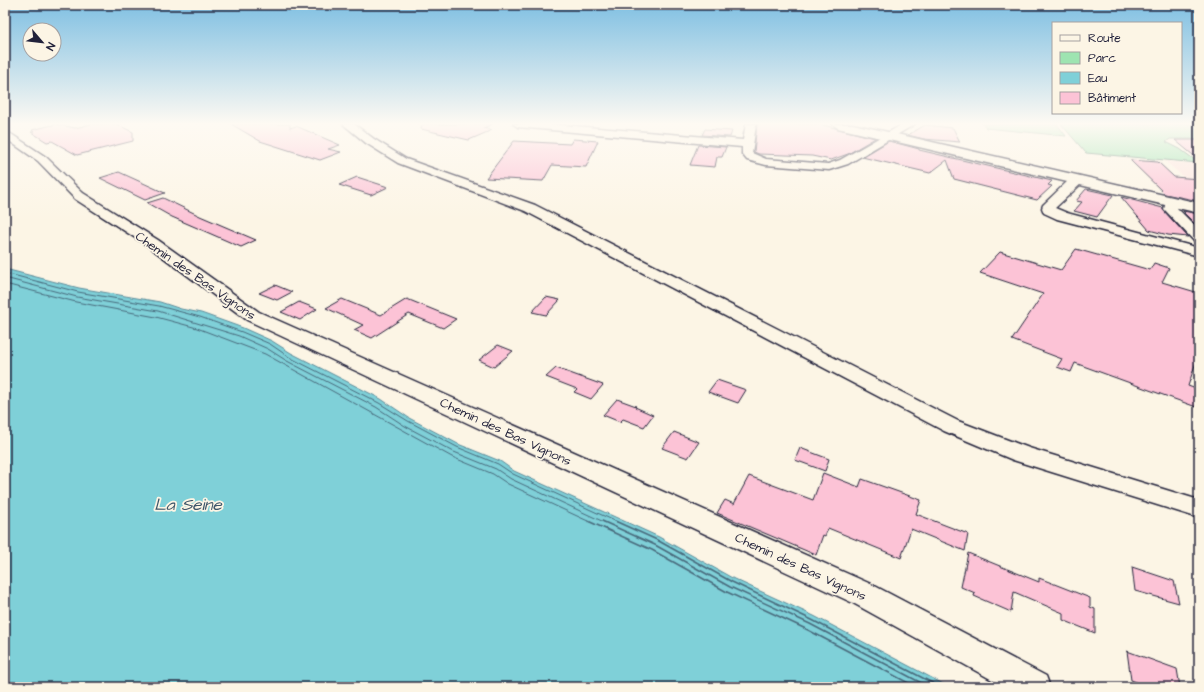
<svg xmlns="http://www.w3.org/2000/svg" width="1204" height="692" viewBox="0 0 1204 692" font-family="'Architects Daughter',sans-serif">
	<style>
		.built { fill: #fce6e0 }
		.green { fill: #9ee4b1; stroke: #608376 }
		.water { fill: #7fd0d8; stroke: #5a8a99 }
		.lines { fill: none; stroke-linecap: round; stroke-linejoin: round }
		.shore-far1 { stroke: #47687a; stroke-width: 1 }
		.shore { stroke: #47687a; stroke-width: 1.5 }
		.building { fill: #fcc3d6; stroke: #22223b }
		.street-casing { stroke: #22223b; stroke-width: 3 }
		.secondary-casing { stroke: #22223b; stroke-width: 3 }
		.street { fill: #fcf5e5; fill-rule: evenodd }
		.secondary { fill: #fcf5e5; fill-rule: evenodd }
		.labels { text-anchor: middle; stroke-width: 3.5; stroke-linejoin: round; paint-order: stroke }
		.street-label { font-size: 13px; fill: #22223b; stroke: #fcf5e5 }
		.near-water-label { font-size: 17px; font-style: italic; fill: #3e566a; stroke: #fcf5e5 }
	</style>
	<rect width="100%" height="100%" fill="#fcf5e5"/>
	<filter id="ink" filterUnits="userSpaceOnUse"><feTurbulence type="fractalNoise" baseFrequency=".025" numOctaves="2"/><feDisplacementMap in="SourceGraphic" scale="8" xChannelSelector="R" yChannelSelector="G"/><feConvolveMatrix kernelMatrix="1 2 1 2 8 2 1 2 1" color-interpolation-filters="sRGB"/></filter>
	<g filter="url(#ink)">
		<path class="built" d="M1165,161L1199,164V187L1194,186Z"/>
		<path class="green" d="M983,124H1057L1066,136L986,128Z
			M1061,124H1199V139H1170L1166,142L1180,149L1199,163L1086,153Z"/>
		<path class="water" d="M5,269L79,288L160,302L181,309L201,313L243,328L272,341L291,353L381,399L409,418L458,444L500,461L514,471L659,537L734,579L814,616L949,687H5Z"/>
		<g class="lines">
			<path class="shore-far1" d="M5,273L78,292L159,306L200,317L242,332L270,344L289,357L379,403L408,421L457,447L498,464L513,474L617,522
				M5,278L77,297L158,311L239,336L268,349L287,361L376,407L405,426L454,452L496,469L511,479L604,522
				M5,284L76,302L156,317L197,328L265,354L452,457L493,474L508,484L590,522"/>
			<path class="shore" d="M588,521L652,550L727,592L808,630L916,687
				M602,521L655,545L730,587L810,624L929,687
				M615,521L657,540L732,582L812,620L940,687"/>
		</g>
		<path class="building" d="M56,124L75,128L91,124H116L133,132V141L77,155L52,141L47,142L31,132H34L32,130Z
			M231,124H290V128L296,126L340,145L328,149L341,152L320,160L260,141Z
			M422,124H493L483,128L492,130L469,140L421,129Z
			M757,124H819L875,138L848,154L831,160L812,156L759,154L754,152Z
			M925,125L953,128L960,142L924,139L908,135Z
			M705,129L732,131L730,137L702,135Z
			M573,139L598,141L586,167L552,165L543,181L486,178L514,141L570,144Z
			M1175,140H1199V160Z
			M889,141L919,149V150L1052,181L1048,185L1052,186L1037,200L954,179L947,160L930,173L862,157Z
			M698,145L726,147L722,157H717L715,167L690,165Z
			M1130,160L1158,162L1174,177L1199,179V201L1165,194Z
			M119,172L165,193L145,200L100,178Z
			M357,177L388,187L371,195L339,185Z
			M1086,189L1113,195L1097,217L1074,211L1082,202L1076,201Z
			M1121,197L1163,208V210L1188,237L1168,235L1149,230Z
			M163,198L200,216L256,240L241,247L172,217L147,203Z
			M1183,211L1199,214V228L1184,213H1185Z
			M1076,249L1150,270L1154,263L1169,268L1162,282L1199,293V353L1188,386L1199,390V408L1075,363L1071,372L1057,367L1062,359L1012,340L1043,294L980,273L1000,252L1061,270Z
			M275,285L292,292L277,300L259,293Z
			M546,297L560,300L546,315L532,312Z
			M342,299L381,315L407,299L456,319L443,328L409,314L372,338L354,330L363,325L326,308Z
			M299,302L317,309L300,320L281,312Z
			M498,345L513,351L494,367L479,360Z
			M556,368L603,385L591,399L574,392L577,389L546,377Z
			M717,380L746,390L738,403L708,392Z
			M617,399L636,406L635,407L653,415L644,427L623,419L620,422L603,415Z
			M674,432L699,442L688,458L662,448Z
			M800,448L829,459L825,471L795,460Z
			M823,473L859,487L862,479L921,500L916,514L968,534L965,551L911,529L901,558L828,528L825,536L823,535L816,555L717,513L725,500L734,504L749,476L813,500Z
			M968,553L1039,582V578L1090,598V607L1095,609V633L1063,620V613L1014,592L1011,612L974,596L975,593L961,587Z
			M1132,567L1174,581L1179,603L1135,591Z
			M1127,651L1177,669L1180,687H1149L1131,680Z"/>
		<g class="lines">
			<g class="street-casing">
				<path id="street" d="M343,124H354L374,139L406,159L535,205L958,421L1029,448L1199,500V518L1013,460L944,431L525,211L398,163L366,143Z
					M513,124H550L743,140L746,124H756L752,153L766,159L828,164L840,160L903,124H915L848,164L829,170L766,165L747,160L742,154V147L518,127Z
					M5,130L46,157L83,193L158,240L259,312L873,585L1046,676L1050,687H1005L853,603L247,320L148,246L75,199L38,161L5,138Z
					M1078,176L1082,177L1084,180L1082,183L1055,208L1067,213L1199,248V256L1057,219L1044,213L1042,208L1043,205L1069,180Z
					M1171,198L1175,199L1177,202V208L1199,230V242L1194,241L1164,209L1167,199Z"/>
			</g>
			<g class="secondary-casing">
				<path id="secondary" d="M832,124H853L1199,203V213L838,128Z"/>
			</g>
			<use href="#street" class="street"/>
			<use href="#secondary" class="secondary"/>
		</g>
	</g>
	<linearGradient id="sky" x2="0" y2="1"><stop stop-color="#7ebfe2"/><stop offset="0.56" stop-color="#fefaf3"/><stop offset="1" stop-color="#fefaf3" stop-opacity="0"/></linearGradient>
	<rect width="1204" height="221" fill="url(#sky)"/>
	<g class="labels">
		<g class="street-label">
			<text transform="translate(196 275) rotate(35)" y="5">Chemin des Bas Vignons</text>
			<text transform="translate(506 431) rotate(25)" y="5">Chemin des Bas Vignons</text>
			<text transform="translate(801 566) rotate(25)" y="5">Chemin des Bas Vignons</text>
		</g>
		<g class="near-water-label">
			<text x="188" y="510">La Seine</text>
		</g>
	</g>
	<rect width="1204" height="692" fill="none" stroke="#fcf5e5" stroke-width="20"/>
	<rect x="10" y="10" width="1184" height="672" fill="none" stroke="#22223b" stroke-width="1.5" filter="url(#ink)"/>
	<rect x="1052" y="22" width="130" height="92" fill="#fcf5e5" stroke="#a5a1a1"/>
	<rect x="1060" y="35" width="20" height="6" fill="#fcf5e5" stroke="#a5a1a1"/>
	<text x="1088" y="42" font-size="12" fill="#22223b">Route</text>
	<rect x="1060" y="52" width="20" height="12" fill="#9ee4b1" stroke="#a5a1a1"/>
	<text x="1088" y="62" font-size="12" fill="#22223b">Parc</text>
	<rect x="1060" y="72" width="20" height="12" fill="#7fd0d8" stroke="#a5a1a1"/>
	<text x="1088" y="82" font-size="12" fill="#22223b">Eau</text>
	<rect x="1060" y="92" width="20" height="12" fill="#fcc3d6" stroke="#a5a1a1"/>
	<text x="1088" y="102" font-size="12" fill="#22223b">Bâtiment</text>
	<g transform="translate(42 42) rotate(118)"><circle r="19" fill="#fcf5e5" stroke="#a5a1a1"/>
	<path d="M0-3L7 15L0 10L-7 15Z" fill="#22223b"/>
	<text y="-6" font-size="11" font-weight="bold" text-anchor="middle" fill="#22223b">N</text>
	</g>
</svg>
